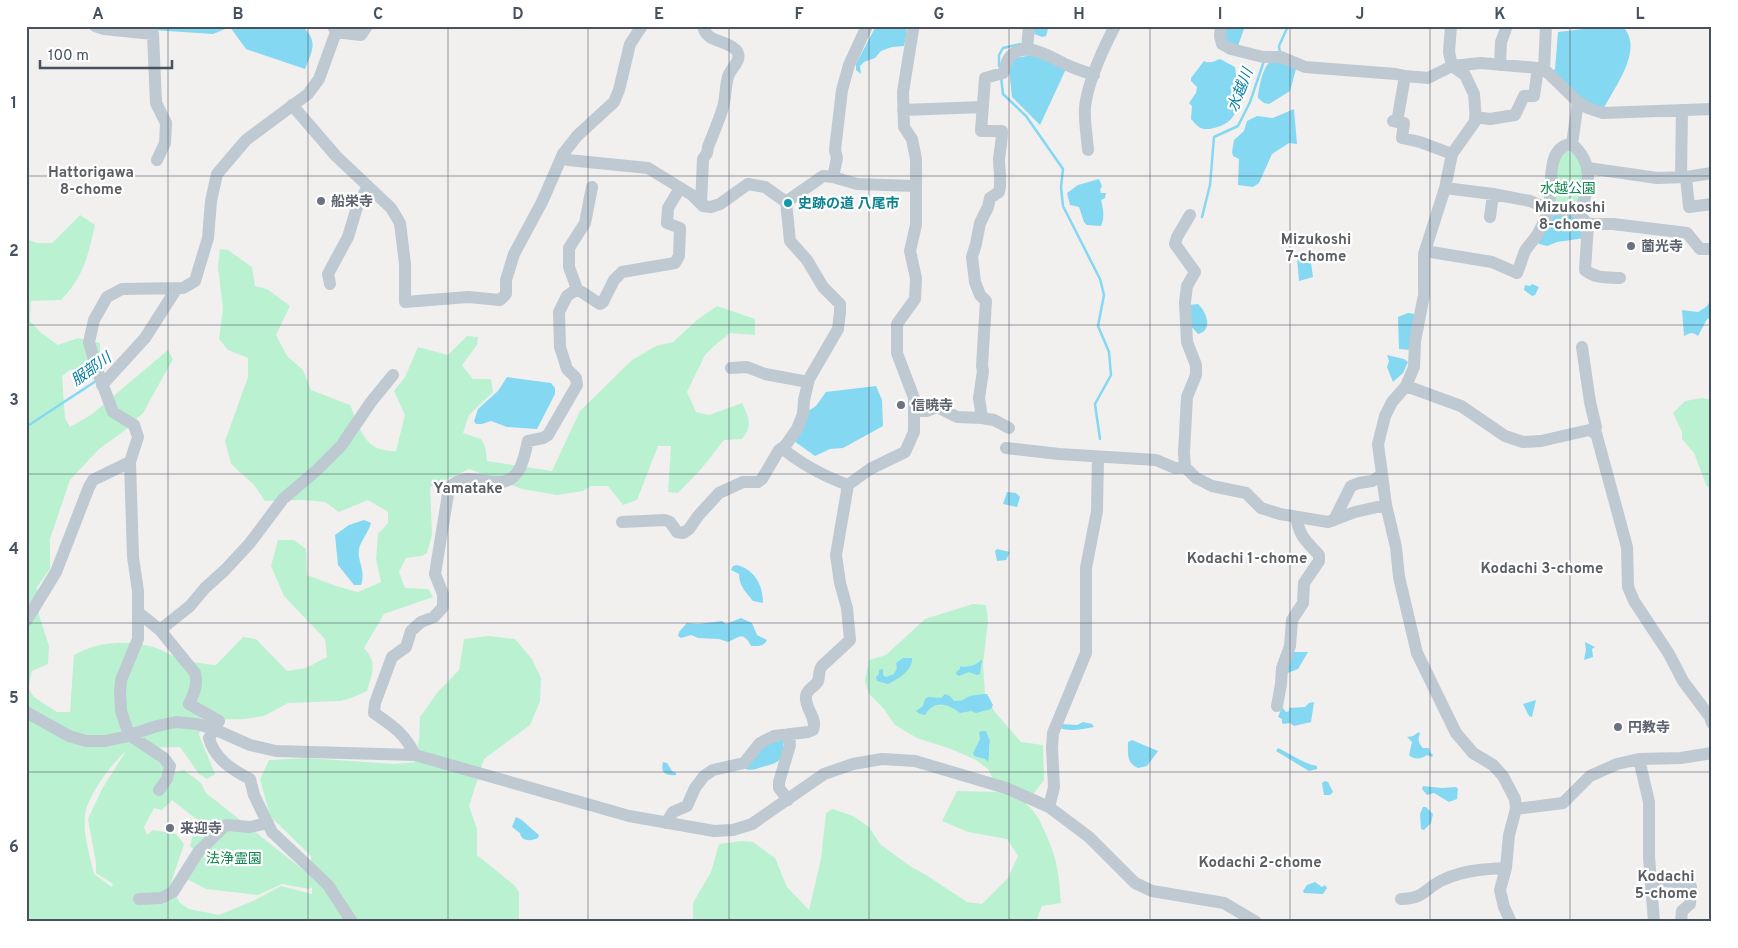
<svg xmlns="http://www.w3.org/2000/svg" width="1738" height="948" viewBox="0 0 1738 948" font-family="Overpass,'Noto Sans JP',sans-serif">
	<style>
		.green { fill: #baf2d1; fill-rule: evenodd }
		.water { fill: #84d8f2 }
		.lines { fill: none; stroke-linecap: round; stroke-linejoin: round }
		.stream { stroke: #84d8f2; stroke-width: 2.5 }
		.minor { stroke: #bec9d2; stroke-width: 12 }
		.grid { fill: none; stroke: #46525e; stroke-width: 1; stroke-opacity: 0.55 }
		.worship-dot { fill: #6b7280; stroke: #fff; stroke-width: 2 }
		.culture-dot { fill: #0f9aa8; stroke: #fff; stroke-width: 2 }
		.labels { text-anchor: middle; stroke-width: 4.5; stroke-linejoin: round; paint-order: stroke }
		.park-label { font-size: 14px; fill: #10854e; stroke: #fff }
		.worship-label { font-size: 14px; font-weight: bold; fill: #5b616d; stroke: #fff; text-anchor: start }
		.culture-label { font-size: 14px; font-weight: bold; fill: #0d838f; stroke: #fff; text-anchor: start }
		.water-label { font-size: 15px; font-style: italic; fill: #047ea4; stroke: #fff }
		.neighbourhood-label { font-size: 15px; font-weight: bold; fill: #5b5f64; stroke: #fff }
		.neatline { fill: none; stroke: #46525e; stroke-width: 2 }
		.grid-label { font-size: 16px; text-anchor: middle; font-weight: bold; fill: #46525e }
	</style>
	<rect width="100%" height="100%" fill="#f2efef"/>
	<path class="green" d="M1572,150L1584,164L1579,207L1561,205L1554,201V167L1560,154Z
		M80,215L95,225C88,256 84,276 61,300L31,301L30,321L40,332L58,345L78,338L100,343V353L83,368L70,370L62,376L65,418L70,427L91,415L168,350L173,359L143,413L124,431L99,449L70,480L50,539V569L37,587L39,615L49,646L48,664L32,671L28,688L34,697L57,712H70L74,655C97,642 123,640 149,646C157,647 164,652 171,655C186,661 201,664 216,665L243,637L256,639L287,671L306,668L327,657L325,639L284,596L271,566L278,540H294L306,549L307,575L336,586L358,592L381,582L376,559L378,534L388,523V512L368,500L339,512L325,502L304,500L265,501L254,485L231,464L225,441L248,377V358L228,350L219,339L223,309L218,267L220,249L228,250L252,267L255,286L267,289L290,306L276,335L287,356L303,370L311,390L350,405C361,430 364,452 396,451L405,415L394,391L405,377L418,347L448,355L467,336L478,337L477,345L462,365L473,379H491L493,392L469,415L463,433L481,439L485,446L487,461L552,471L580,411L632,360L656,346L673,342L697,320L717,306L755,319V335L730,333L714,346L705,355L687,392L696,412L709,415L742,403C749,417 753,426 742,439L724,440L702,468L678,493L668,492L671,446H658L637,500L623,505L608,486H591L583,491L557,495L522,489L469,469L430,487L432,535L427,553L422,556L406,558L399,572L405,588L428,589L433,597L384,614L364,648C378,664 372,672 367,691L351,698L340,701L288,703L264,716L244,719L202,720L199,735L215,774L207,779L199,774L180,747L143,748L173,773L184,770L201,783L206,793L311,876V856L270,816L260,779L269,760L307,758L395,764L415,762L419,740L420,717L437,693L459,670L464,639L489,636L515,639L532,659L541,678L540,701L530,725L484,759L469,806L477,829V855L514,885L519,892V922H26V239L37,243H52ZM126,751L102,789L88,819L96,863V873L113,884L112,887L94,874C90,857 83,834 85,816C86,798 112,763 126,751ZM172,800L204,825L198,836L193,835L190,846L199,855L185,878L206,889L258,895L282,884L309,889L312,887V894L281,886L255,900L219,915L189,909L180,903L170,886L184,844L176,834L153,830L147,835L144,827L154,808L162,810Z
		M1702,398L1712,400V486L1707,487L1694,453L1682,439V432L1673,413L1685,401Z
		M973,604L986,605L988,621L983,664L985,694L994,711L1021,742L1043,745L1044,780L1026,804C1035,811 1039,819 1044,830C1057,857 1059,874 1061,903L1042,906L1036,922H693V903L711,872L719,844L742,841L753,842L775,858L787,887L809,910L821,859L826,813L833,809L853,816L869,827L880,844L910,866L926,875L967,902L982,904L1008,878L1018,856L1007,839L968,832L942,821L957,791L1000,792L988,769L976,760L951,749L917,738L895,725L884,709L869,694L865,681L869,660L886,655L925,619Z"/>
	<path class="water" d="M129,26H302C319,41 312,51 305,69L246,49L230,27L213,34L137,29Z
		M876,26H905L907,32L904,46L892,47L881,51L875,58L864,62L860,66L861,74L856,70V64Z
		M1033,26H1049L1046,36L1042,37L1032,33Z
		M1226,26H1245L1238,46L1224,39Z
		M1592,26H1622C1646,48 1613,89 1603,110L1588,105L1551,72L1555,69L1558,32L1592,28Z
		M1032,55L1066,69L1040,125L1012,97L1009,68L1016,58Z
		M1220,59L1235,67C1238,91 1246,121 1214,128C1210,129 1202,130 1199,127C1196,125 1194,122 1191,119L1192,106L1189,103L1196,93L1197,87L1191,81V78L1204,61C1209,64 1215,61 1220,59Z
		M1279,61L1296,69L1290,91L1269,104L1264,103L1258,98C1258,91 1263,66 1270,62C1273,61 1276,61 1279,61Z
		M1294,109L1297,144L1289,143L1272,154L1259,183L1253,187L1238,185L1239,159L1233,156L1232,152L1234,140L1244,131L1247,121L1257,116L1273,118Z
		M1099,179L1102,186L1100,190L1101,193H1106L1105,198L1101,200C1103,208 1105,217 1101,226L1087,225L1084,222L1079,207L1070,205L1067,193L1078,185Z
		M1568,213L1583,222L1585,238L1557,242L1547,246L1539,244L1537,241L1549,216Z
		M1310,256L1313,277L1299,281L1297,258Z
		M1532,284L1539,287L1535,295L1532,296L1524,290L1525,285L1530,286Z
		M1709,303L1712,306V317L1707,319L1698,336C1692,331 1690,333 1684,336L1682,310L1698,312L1706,307Z
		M1198,304C1206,311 1214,330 1198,334L1189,324L1190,305Z
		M1408,313L1415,314L1411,350L1399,349L1398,317Z
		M1387,355L1404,359L1408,362L1403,373L1393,382L1387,367L1389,361Z
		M507,377L551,383L555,388V394L537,429L507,427L491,421L482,424H476L474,421L478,409L498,391Z
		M876,386L882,400L883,426L843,448L830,449L815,456L794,441L808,411L816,406L826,392Z
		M1007,492L1016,493L1020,497L1017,507L1003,504Z
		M364,520L371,523C369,532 361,540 359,549C357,562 366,569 361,585H354L338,565L335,535L349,525Z
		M997,549L1010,552L1006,560L997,561L995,551Z
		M737,565C755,570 763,585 763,603L753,601C746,592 739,586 739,574L731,570L733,566Z
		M741,618L752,623L757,635L767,640C764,647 757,646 751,646C744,632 740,636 728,642L719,639L698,638L691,635L681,638L678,636L679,632L687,623L698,624L722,621L726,624Z
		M1585,642L1595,647L1592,649L1593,657L1584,660L1586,650Z
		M1291,652H1308L1298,669L1285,674Z
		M903,658H912C913,670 898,679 888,684L877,681L876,677L879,674V670L883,669V675L886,677L894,674L897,668L896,663Z
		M982,659L980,674L977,675L969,672L959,676L956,674L957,671L959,670L961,666L963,667C971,666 976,666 982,659Z
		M945,694L950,696L954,701C960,701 961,701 966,698C970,695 982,694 987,694L993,705L991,709L976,713L971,711L960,713C948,704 935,699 925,715L920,714L916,711L923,706L925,699L928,697L941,698Z
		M1536,700L1532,717L1529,716L1523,704Z
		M1314,702L1311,722L1294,726L1290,723L1284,724L1282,723V719L1278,717L1282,707L1286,712L1289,711V708L1305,707L1309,703Z
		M1083,722L1092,724L1094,727C1083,729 1071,732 1060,728L1061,724L1077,725Z
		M981,731H986L990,741C988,748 990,754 988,762L985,759L974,756L973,753L980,739L979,733Z
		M1419,732L1420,734C1417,739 1419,744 1423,748H1429L1430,752L1433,755L1432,757L1427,755C1422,759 1413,760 1409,755L1412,742L1407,737L1413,736Z
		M784,740C782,761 782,762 762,767C756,769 752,771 746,769L744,766L761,745Z
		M1132,740L1158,751L1147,766L1138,768C1126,763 1128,753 1128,742Z
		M1278,748C1291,754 1304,764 1317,766V769L1309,771L1276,751Z
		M663,762L667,763L672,771L676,773V775C666,776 660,773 663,762Z
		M1325,781L1328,782L1333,792L1330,795H1324L1322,783Z
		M1423,786L1442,788L1456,787L1458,789L1457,799L1449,802L1434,793L1427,795L1422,789Z
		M1423,807H1426L1433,814L1431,823L1424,830L1421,829L1420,814Z
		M516,817C523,819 532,830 539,835L538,838C532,841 521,842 520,833L512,827Z
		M1315,882L1322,887L1325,885L1327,888L1323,894L1304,893L1303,891L1307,885Z"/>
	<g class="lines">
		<path class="stream" d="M1280,53L1279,46L1288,26
			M999,66V55L1003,48L1020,44
			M1001,77L1003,94L1026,116L1063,169L1061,187L1063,206L1100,279L1104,295L1098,326L1109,352L1111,375L1095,404L1100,439
			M1202,217L1210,185L1214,137L1238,126L1250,102L1264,61
			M26,427L96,381"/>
		<path class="minor" d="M95,26L104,29L153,34L156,103L166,123L165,143L157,160
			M1221,26L1220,36L1222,44L1231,49L1263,57H1281L1305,67L1396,74L1405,76L1428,78L1452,66L1481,63L1538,68L1544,69L1578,102L1588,108L1603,113L1712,109
			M1451,26L1449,52L1452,66L1465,75L1474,94L1476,120L1452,154L1445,188L1424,254V295L1415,341L1414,367L1406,386L1392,402L1385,416L1378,444L1386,505L1396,547L1399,577L1417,653L1456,733L1473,753L1493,765L1503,776L1515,799L1516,809L1509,835L1506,868L1500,890L1504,907L1511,922
			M336,32L361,35L367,26
			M1027,50L1029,26
			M1500,65L1501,42L1507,26
			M1544,69L1546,26
			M1578,102L1572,144C1596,165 1588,187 1580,214
			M292,105L336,156L391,208L400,223L405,264V302L468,297L500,300L506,294V280L514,254L542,202L563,154L577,136L614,102L619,90L630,44L642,26
			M903,110L983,107
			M1475,117L1490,119L1515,115L1524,96H1534L1538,68
			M1393,121L1404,123L1402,138L1420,142L1452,154
			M1397,122L1405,76
			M1088,150C1087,136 1084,121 1085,107C1088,81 1103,49 1115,26
			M563,154L568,160L648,168L692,195L703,206L711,207L720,204L748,184L765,187L786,202L790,241L807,260L823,287L840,304V312L838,329L809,379L804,400L803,414L797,429L785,446L779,450L762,479L758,482H743L719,493L698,516L689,529L683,533L677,532L670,522L665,520L622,522
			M1588,168L1657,178L1686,177L1712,173
			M833,177L837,158L835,150L842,90L849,65L867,26
			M1681,177L1682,110
			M1686,177L1689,207L1712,204
			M1445,188L1493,194L1530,201L1549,209L1576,211L1588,224L1585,270C1596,279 1608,277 1620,278
			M786,202L823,176L833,177L857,184L915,186
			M701,204L703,159L707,153L708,147C713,134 719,121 723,107C726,97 725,87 728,77C730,68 744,60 736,50C726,39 706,43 703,26
			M1190,215L1177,237L1175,244L1195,272L1187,286L1185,302L1187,342L1196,365V375L1187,397L1184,452L1185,467L1196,478L1212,486L1246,493L1261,508L1280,514L1328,522L1334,520L1351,486L1359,483L1372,481L1382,475
			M1490,217L1493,194
			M1588,224H1613L1687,233L1700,249H1712
			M1425,251L1492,262L1517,273C1520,266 1522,258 1525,251C1528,246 1533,241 1537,235C1541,229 1544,221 1547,215C1555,196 1542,146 1572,144
			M330,284L328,274L348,237L357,207L368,186
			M577,289L569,267V248L585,223L592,187
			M1582,347L1590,402L1596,427L1593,432
			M731,368L747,367L765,374L808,382
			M102,385L145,338L177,288
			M1406,386L1461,406L1505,436L1523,442L1541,441L1589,430L1596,433L1627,547L1628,587L1634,601L1669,654L1683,681L1710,717L1712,723
			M915,411H927L937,407L957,417L982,418L994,420L1009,428
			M982,418L979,398L983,371L982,366L986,301L980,295L975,282L972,257L976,244L980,223L988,207L990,198L999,192C1002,181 999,171 999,159C1000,150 1002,141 1002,131H981L985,78L1003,73C1005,69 1006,62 1009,58C1024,38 1052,58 1067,65C1076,69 1085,72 1094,75
			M782,448C802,465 824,476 848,485
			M1006,448L1059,454L1156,460L1175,468L1185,467
			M1334,520L1355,512L1386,505
			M139,613L160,630L195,673C198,685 194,693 189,704L219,721L209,738C214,758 232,770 250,779L254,795L272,832L328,885L352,922
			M26,621L56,572L89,487L93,480L130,462
			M160,630L190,606L205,588L225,570L250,543L283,499L317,470L341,446L371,402L393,375
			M1277,706L1281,684L1282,668L1290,646L1292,620L1303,603L1304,583L1319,561V555C1305,540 1300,537 1296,517
			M26,712L69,736L86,741H105L124,737L157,726L176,722L197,724L214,729L250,745L276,751L415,755L629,816L714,831L733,830L752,824L824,774L853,764L882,759L915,761L1006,788L1049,807L1089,837L1135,883L1152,891L1224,903L1256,922
			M415,755C405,734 393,726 374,713L375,703L392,657L406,647L411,631L421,622L434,617L443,607V594L435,574L449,488C454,483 459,479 467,479C486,478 508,492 520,468C524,460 526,449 528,441L543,438L548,435L577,385L576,378L567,369L560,347L559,312L567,296L577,289L600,304L603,302L614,280L622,272L675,263L679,256L680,228L667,223L668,208L680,188
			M1639,759L1649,802V857L1654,922
			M159,790L167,779L170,766L164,758L129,735L121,711L120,693L121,680L138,639V591L133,557L130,462L138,437L134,425L113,412L97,370L89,342L94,320L107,297L122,289L183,288L195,281L208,238L211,201L217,174L246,140L308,94L319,79L336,32L333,26
			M788,800L779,788V782L790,745L789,734
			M1049,807L1054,787L1052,748L1053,733L1086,653V568L1097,511L1098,457
			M1516,809L1563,803L1590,776L1617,764L1639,759L1681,758L1712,753
			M666,823L673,812L687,806L695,788L704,776L713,770L744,763L760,743L774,736L808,732L813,730C818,718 804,708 806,696C807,689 815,687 818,681C820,675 818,671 822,666L850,640L847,608L840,583L836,555L848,485L870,469L905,452L914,432V398L897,353V324L915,299L916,278L910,251L916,225V159L912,139L904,127L903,92L913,30L912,26
			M1651,880L1689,883L1691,887L1690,904L1682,911L1681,922
			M139,899L161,898L173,892L199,851L226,825L250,827L268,823
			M1401,899C1426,899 1425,887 1445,879C1465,870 1485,869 1506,868"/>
	</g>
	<path class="grid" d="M168,26V922M308,26V922M448,26V922M588,26V922M729,26V922M869,26V922M1009,26V922M1150,26V922M1290,26V922M1430,26V922M1570,26V922M26,176H1712M26,325H1712M26,474H1712M26,623H1712M26,772H1712"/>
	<g class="worship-dot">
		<circle cx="321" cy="201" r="5"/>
		<circle cx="1631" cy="246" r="5"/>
		<circle cx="901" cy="405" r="5"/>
		<circle cx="1618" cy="727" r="5"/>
		<circle cx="170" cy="828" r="5"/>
	</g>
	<circle class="culture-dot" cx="788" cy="203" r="5"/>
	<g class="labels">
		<g class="park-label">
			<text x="1568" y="193">水越公園</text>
			<text x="234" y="863">法浄霊園</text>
		</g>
		<g class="worship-label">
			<text x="331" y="206">船栄寺</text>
			<text x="1641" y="251">薗光寺</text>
			<text x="911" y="410">信暁寺</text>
			<text x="1628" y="732">円教寺</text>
			<text x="180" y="833">来迎寺</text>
		</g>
		<g class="culture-label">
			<text x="798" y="208">史跡の道 八尾市</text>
		</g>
		<g class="water-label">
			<text transform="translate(1240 90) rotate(-69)" y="5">水越川</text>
			<text transform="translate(91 369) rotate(-36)" y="5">服部川</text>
		</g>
		<g class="neighbourhood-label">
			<text x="91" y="177">Hattorigawa<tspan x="91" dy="17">8-chome</tspan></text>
			<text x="1570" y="212">Mizukoshi<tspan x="1570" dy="17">8-chome</tspan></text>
			<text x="1316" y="244">Mizukoshi<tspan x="1316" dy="17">7-chome</tspan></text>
			<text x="468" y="493">Yamatake</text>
			<text x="1247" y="563">Kodachi 1-chome</text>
			<text x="1542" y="573">Kodachi 3-chome</text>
			<text x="1260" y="867">Kodachi 2-chome</text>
			<text x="1666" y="881">Kodachi<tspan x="1666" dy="17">5-chome</tspan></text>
		</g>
	</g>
	<rect width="1738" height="948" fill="none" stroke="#ffffff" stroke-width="55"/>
	<path d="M40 60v8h132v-8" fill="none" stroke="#46525e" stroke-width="2.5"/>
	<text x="48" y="60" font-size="15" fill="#46525e" stroke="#ffffff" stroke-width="4" paint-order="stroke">100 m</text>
	<rect x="28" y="28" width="1682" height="892" class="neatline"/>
	<g class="grid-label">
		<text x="98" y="19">A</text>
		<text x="238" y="19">B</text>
		<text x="378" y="19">C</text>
		<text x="518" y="19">D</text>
		<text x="659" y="19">E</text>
		<text x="799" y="19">F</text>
		<text x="939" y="19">G</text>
		<text x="1079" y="19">H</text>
		<text x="1220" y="19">I</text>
		<text x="1360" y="19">J</text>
		<text x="1500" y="19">K</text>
		<text x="1640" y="19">L</text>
		<text x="14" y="108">1</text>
		<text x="14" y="256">2</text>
		<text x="14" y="405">3</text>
		<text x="14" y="554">4</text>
		<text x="14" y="703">5</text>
		<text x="14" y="852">6</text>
	</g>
</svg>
